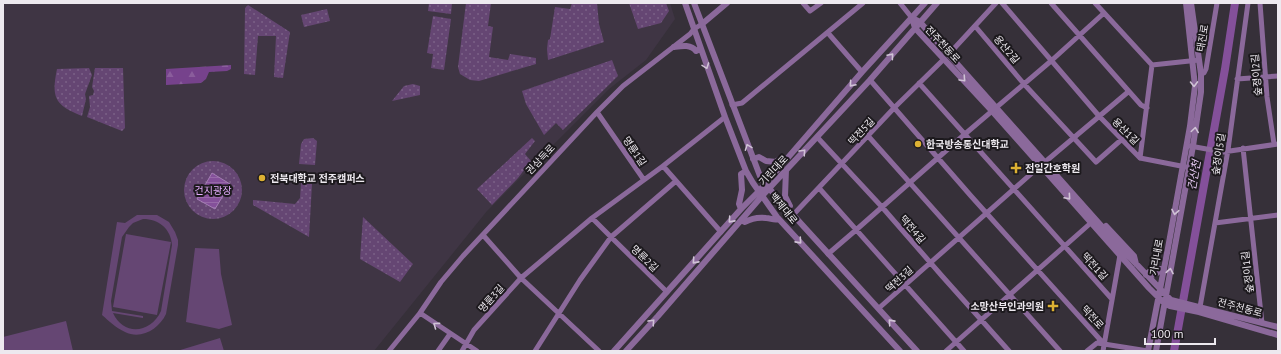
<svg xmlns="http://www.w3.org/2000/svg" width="1281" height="354" viewBox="0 0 1281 354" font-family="'PT Sans','Noto Sans KR',sans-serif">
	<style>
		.built { fill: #3f3544 }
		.green { fill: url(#green-dots) }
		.forest { fill: url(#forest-firs) }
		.pitch { fill: #654673; fill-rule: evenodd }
		.water { fill: url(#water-rules); stroke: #a47eb4 }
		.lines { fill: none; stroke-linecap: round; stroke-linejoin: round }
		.river { stroke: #84509a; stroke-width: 8 }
		.minor { stroke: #8b699b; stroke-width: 5 }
		.tertiary { stroke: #8b699b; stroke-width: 6 }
		.oneway { stroke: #d0c3d6 }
		.poi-dot { fill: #ddb133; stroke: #1c191d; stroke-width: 1.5 }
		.labels { text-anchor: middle; stroke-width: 4; stroke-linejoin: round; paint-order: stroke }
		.street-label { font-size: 10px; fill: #ede9ef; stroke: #1c191d }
		.poi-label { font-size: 10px; font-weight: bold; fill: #ede9ef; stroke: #1c191d; text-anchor: start }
		.park-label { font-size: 10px; fill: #e3acfd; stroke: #1c191d }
		.water-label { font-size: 11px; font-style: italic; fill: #e6caf3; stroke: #1c191d }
	</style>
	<defs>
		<pattern id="green-dots" width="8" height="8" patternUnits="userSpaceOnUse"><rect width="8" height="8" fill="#654673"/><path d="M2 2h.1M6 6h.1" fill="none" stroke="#7b6187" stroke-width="1.8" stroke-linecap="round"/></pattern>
		<pattern id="forest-firs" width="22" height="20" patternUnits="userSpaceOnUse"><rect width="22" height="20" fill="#76428c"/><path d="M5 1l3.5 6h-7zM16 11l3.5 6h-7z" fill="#8a5d9c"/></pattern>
		<pattern id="water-rules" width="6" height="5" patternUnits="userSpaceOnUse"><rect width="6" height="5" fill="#84509a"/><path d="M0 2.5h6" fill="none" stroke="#9669a8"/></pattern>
	</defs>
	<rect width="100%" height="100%" fill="#363039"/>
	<path class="built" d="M3,3H670L675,19L646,60L609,89L487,211L374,351H3Z"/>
	<path class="green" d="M429,3H452L451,14L428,11Z
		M466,3H491L488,26L493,27L489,57L508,60L510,54L536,58V64L479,81L470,80L460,74L458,67Z
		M572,3H597L599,24L604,42L548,60L547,49L548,40L550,39L555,7L570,9Z
		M629,3H666L669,11L661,23L638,29Z
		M248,5L290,32L283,78L274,77L276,36H258L255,75L244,74L245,8Z
		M327,9L330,21L304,27L301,15Z
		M433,16L451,19L444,70L431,68L433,54L427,53Z
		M612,60L618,76L563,130L556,123L544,135L526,104L522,91Z
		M89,68L92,75L85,94L86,99L82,116C55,105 51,98 57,69Z
		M95,68H123L125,128L122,131L87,117L90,107L89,96L93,95L94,91L92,87Z
		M413,84L420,86V95L392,101L404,86Z
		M313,138L317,141L315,165L299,164L301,144L304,139Z
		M532,138L535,141L525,154L531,161L518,178L492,205L477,189Z
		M184 190a29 29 0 1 1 58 0a29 29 0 1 1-58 0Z
		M301,183L312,184L309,237L253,205V200L295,204L300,198Z
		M363,217L413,264L400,282L360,259Z"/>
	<path class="forest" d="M231,65V69L227,71L209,72L206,79L201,83L166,85V69Z"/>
	<path class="pitch" d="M137,215H157L169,222L175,232L178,240V245L166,314C159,329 141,340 125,332C116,328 109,321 102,315L117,222L125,223ZM143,219C159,219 171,229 172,245L161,311C151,333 124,337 113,313L143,318V316L112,311L111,301L122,237L129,227L133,223Z
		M126,234L171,242L157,315L113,307Z
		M195,248L219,249L221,274L232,325L219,329L186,322Z
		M66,321L73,351H3V337Z
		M220,338L224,351H177Z"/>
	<path class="water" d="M212,173L230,184L215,209L197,199Z"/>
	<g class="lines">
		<path class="river" d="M1174,351L1225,69L1235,3"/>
		<path class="minor" d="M803,3L810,11L821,3
			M900,3L912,18
			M1002,3L1099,116L1140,158
			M1051,3L1141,105L1147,108
			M1095,3L1152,65
			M1260,3L1267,97L1274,144
			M975,26L1024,84L1096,162L1121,140
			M828,33L862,72
			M949,54L996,3
			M1201,74L1204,73L1206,69L1217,3
			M1237,79L1278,76
			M870,80L971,196L1104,344L1148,351
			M919,83L1111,298
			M732,105L742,103L863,3
			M597,112L644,180
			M817,137L882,207L942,276L1009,351
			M869,137L1060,351
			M1190,146L1223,152L1278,144
			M1243,148L1262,323
			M1045,162L1128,92
			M663,166L721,232
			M1186,167L1140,158L1152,65L1199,60
			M819,188L964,351
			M793,215L895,107L944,59
			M592,218L611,237L667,292
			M1215,223L1278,215
			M483,235L521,278L599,351
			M828,254L856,230L965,134L1051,61L1104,13
			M1200,307L1228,150L1248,3
			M879,308L1040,166
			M420,313L477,351
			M389,351L420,313L441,282L463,256L597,112L623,86L690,34L694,29L702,24
			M438,351L450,334
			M462,351L474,330L521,278L592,218L663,166L725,117
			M535,351L580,280L611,237L676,181
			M946,351L1093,221
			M1087,351L1097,343L1104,344
			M1103,351L1120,255"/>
		<path class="tertiary" d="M685,3L725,117L746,171L753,183L777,217L900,351
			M694,3L760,176L765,184L917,351
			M912,18L915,28L992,111L1149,288L1164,303L1170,306L1199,312L1278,335
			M912,18L920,22L926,29L1121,248L1166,295L1171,300L1278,327
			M702,24L727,3
			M674,47C681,46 691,44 696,51L700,49
			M753,159L759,157L766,161L776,162L780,159L785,160
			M786,170L785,196L790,206L787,209
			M741,209L739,204L742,190L741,174L746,171
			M741,220L745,222C752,218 758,217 766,218C771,218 774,221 779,219
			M1106,226L1134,256L1136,264
			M1146,275L1149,272L1152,275L1157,273L1160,269L1164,270
			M614,351L741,209L759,191L862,72L925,3
			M626,351L658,316L762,196L870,80L937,3
			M1148,351L1168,248L1190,126L1195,86L1186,3
			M1156,351L1193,146L1201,92V74L1191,3"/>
	</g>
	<defs><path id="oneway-chevron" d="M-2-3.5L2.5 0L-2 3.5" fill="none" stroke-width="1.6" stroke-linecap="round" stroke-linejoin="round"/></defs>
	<g class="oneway">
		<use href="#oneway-chevron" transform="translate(891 56) rotate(-49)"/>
		<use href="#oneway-chevron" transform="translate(706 66) rotate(70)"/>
		<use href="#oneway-chevron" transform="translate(963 79) rotate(47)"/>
		<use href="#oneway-chevron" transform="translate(852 84) rotate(131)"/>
		<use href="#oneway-chevron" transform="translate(1194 84) rotate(89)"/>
		<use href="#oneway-chevron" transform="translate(1195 130) rotate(-82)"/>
		<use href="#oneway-chevron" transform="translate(748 147) rotate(-111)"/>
		<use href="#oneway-chevron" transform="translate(803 152) rotate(-47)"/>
		<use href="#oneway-chevron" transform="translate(1068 197) rotate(49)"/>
		<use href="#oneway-chevron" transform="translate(1175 212) rotate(100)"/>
		<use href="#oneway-chevron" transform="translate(731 220) rotate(132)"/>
		<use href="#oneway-chevron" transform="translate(799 241) rotate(48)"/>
		<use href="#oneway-chevron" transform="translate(695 261) rotate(132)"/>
		<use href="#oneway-chevron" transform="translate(1170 271) rotate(-80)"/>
		<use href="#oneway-chevron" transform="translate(652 322) rotate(-47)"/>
		<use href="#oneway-chevron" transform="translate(891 322) rotate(-132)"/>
		<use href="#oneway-chevron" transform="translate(436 325) rotate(-144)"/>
	</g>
	<g class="poi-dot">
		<circle cx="918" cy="144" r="4"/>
		<path d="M1014 162h4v4h4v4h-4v4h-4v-4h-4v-4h4z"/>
		<circle cx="262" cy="178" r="4"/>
		<path d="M1051 300h4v4h4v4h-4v4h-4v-4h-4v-4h4z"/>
	</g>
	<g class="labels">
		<g class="street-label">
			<text transform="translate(1202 38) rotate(-80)" y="4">태진로</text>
			<text transform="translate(943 44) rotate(47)" y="4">전주천동로</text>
			<text transform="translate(1007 49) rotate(50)" y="4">용산2길</text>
			<text transform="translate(1256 75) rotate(-95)" y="4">숲정이2길</text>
			<text transform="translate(861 131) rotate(-47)" y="4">떡전5길</text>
			<text transform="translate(1126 131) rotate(45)" y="4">용산1길</text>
			<text transform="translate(635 151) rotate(56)" y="4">명륜1길</text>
			<text transform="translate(1218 154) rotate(-81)" y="4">숲정이5길</text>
			<text transform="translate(540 159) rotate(-47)" y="4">권삼득로</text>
			<text transform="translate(773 170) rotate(-47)" y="4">기린대로</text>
			<text transform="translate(784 208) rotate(51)" y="4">백제대로</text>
			<text transform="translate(913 229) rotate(49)" y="4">떡전4길</text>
			<text transform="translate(1156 257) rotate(-80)" y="4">가리내로</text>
			<text transform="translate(645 258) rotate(44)" y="4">명륜2길</text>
			<text transform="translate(1095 266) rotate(48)" y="4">떡전1길</text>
			<text transform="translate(1247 272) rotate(-97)" y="4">숲정이1길</text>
			<text transform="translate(899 279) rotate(-42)" y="4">떡전3길</text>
			<text transform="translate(491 298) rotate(-48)" y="4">명륜3길</text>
			<text transform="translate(1240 307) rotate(15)" y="4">전주천동로</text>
			<text transform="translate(1093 317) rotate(48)" y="4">떡전로</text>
		</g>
		<g class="poi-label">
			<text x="926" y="148">한국방송통신대학교</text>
			<text x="1025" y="172">전일간호학원</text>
			<text x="270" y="182">전북대학교 전주캠퍼스</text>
			<text x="1044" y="310" text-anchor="end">소망산부인과의원</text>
		</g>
		<g class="park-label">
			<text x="213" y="194">건지광장</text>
		</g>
		<g class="water-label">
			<text transform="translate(1194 175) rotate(-80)" y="4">건산천</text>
		</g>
	</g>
	<rect width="1281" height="354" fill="none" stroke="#ede9ef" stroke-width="8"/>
	<path d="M1145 338v6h70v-6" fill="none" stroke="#ede9ef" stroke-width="2"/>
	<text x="1151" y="338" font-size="12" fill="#ede9ef" stroke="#1c191d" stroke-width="3" paint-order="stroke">100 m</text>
</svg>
